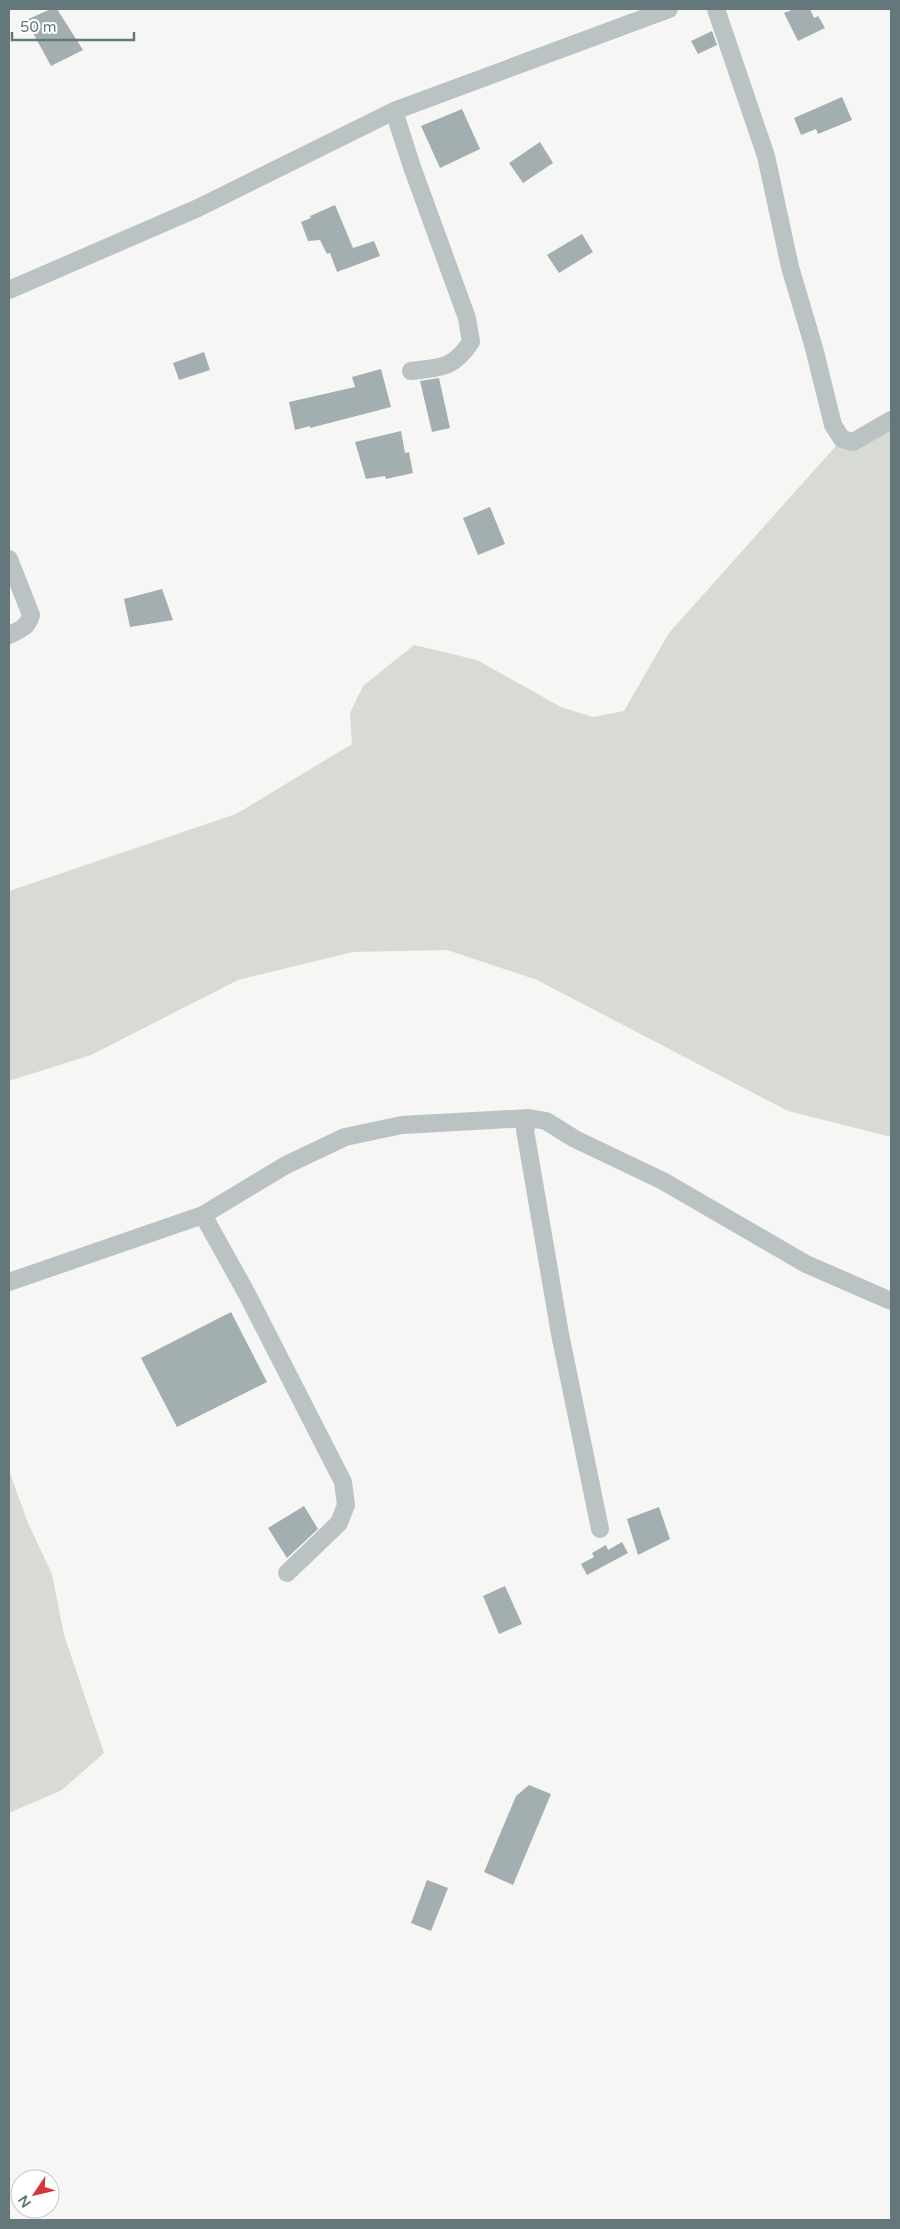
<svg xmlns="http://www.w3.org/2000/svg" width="900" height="2229" viewBox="0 0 900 2229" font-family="'Varela Round',sans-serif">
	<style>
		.green { fill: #d8dbd3 }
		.building { fill: #a3aeb0 }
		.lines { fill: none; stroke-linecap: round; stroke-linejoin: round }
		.minor { stroke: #bbc2c3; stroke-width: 18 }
	</style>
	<rect width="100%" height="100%" fill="#f6f6f4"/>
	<!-- green -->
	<path class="green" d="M 891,417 L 891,1137 L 788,1111 L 537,980 L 447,950 L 353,952 L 238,980 L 91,1055 L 9,1081 L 9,891 L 236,814 L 352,744 L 350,713 L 363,686 L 414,645 L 477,660 L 561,707 L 593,717 L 624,711 L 669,633 L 842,439 Z
		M 9,1471 L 28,1523 L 52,1574 L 64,1635 L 104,1753 L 62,1790 L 9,1813 Z"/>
	<!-- building -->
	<path class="building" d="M 51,9 L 57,9 L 83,50 L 51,66 L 26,20 Z
		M 794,9 L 810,9 L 814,18 L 818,16 L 825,28 L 798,41 L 784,13 Z
		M 712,31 L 717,45 L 698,54 L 691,41 Z
		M 842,97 L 852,120 L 818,134 L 816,129 L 801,135 L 794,118 Z
		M 462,109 L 480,149 L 440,168 L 421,126 Z
		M 540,142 L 553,163 L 523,183 L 509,163 Z
		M 335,205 L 353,248 L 374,241 L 380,256 L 337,272 L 330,253 L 327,254 L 320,240 L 308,241 L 301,222 L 311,218 L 310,216 Z
		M 582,234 L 593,252 L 559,273 L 547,255 Z
		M 204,352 L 210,370 L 179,380 L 173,363 Z
		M 381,369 L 391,407 L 310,428 L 310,426 L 295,430 L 289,402 L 355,387 L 352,377 Z
		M 439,378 L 450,428 L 432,432 L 420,381 Z
		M 401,431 L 405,453 L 409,452 L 413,473 L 386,479 L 385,476 L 366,479 L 355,442 Z
		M 490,507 L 505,544 L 478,555 L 463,518 Z
		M 162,589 L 173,620 L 130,627 L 124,599 Z
		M 231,1312 L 267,1382 L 177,1427 L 141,1358 Z
		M 304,1506 L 318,1529 L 287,1558 L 268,1528 Z
		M 659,1507 L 670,1539 L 638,1555 L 627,1519 Z
		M 622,1542 L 628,1553 L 587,1575 L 581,1564 L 594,1557 L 592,1553 L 606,1545 L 608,1550 Z
		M 505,1586 L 522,1624 L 499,1634 L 483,1596 Z
		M 529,1785 L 551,1794 L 513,1885 L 484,1872 L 516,1796 Z
		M 427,1880 L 448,1888 L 431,1931 L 411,1923 Z"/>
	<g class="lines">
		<!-- minor -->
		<path class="minor" d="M 716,9 L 766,156 L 790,267 L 814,348 L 833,425 L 842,439 L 853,442 L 891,420
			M 394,111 L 412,167 L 467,318 L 471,342 C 453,369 441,367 411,371
			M 9,290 L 198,208 L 394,111 L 669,9
			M 9,559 L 31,615 C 28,627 20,630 9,635
			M 529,1118 L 525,1130 L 560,1334 L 600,1529
			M 203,1215 L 247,1294 L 343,1482 L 346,1505 L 339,1523 L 287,1573
			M 9,1282 L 203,1215 L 286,1165 L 345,1137 L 402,1125 L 529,1118 L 546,1121 L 575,1139 L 663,1181 L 806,1264 L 891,1301"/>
	</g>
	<!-- border -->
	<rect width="900" height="2229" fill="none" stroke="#64787c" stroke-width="20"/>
	<!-- north arrow -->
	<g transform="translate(35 2194) rotate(235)"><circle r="24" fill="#ffffff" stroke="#c1c9cb"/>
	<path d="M0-4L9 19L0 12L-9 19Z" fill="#d4363c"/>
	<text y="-8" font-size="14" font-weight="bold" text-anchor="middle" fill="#64787c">N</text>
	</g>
	<!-- scale -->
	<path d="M12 32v8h122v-8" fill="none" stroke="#64787c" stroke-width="2.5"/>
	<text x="20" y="32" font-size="15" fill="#64787c" stroke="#ffffff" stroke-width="4" paint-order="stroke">50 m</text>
</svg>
